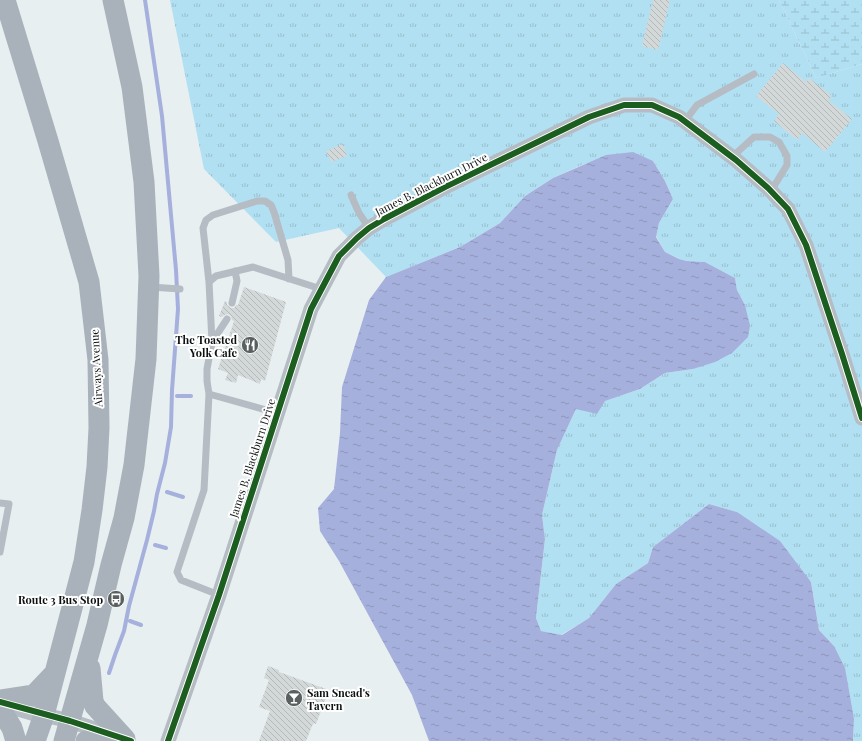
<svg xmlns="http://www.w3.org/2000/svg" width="862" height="741" viewBox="0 0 862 741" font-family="'Playfair Display',serif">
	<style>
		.grass { fill: url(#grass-tufts) }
		.wetland { fill: url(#wetland-marsh) }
		.water { fill: url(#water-ripples) }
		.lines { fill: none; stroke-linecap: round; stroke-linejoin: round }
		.stream { stroke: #a6b0dc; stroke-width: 4 }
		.building { fill: url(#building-back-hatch) }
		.service { stroke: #b5bcc3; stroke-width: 7 }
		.minor { stroke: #b5bcc3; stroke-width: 15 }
		.tertiary { stroke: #b5bcc3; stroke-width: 18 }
		.secondary { stroke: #a9b2bb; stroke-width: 21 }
		.cycleway-casing { stroke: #fff; stroke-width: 8 }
		.cycleway { stroke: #1b5e20; stroke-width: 6 }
		.labels { text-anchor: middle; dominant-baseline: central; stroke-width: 4; stroke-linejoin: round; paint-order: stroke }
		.street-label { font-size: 11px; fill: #0d1112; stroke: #fff }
		.poi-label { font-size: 11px; font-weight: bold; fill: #0d1112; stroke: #fff; text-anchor: end }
	</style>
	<defs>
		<pattern id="grass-tufts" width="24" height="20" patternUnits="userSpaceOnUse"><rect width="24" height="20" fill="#b2e0f3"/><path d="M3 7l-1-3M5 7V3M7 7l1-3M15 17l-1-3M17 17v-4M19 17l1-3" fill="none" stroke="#98bfcf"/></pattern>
		<pattern id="wetland-marsh" width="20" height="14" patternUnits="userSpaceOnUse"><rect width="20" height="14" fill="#b2e0f3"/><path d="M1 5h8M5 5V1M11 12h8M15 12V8" fill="none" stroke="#98bfcf"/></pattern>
		<pattern id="water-ripples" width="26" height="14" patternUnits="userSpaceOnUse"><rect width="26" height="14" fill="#a6b0dc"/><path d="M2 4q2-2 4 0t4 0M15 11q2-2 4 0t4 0" fill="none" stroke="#8e96bc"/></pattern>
		<pattern id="building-back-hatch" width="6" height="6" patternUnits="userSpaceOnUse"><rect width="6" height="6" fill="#d3d8d9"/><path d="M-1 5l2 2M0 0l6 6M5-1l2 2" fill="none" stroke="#b4b8b9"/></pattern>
	</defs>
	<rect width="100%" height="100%" fill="#e8eff1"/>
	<!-- grass -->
	<path class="grass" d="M 170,0 L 779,0 L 816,78 L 862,64 L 862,741 L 853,741 L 854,719 L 850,701 L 834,646 L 819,630 L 811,582 L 737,512 L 709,504 L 653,547 L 648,563 L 616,584 L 589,618 L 561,635 L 541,631 L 536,618 L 545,539 L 542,515 L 557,450 L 576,409 L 604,401 L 640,389 L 665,373 L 693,369 L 745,305 L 737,290 L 735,278 L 705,262 L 687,261 L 679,259 L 665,252 L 656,236 L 659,223 L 673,199 L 665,181 L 653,161 L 584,164 L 553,178 L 525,196 L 500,223 L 460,247 L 386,277 L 339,228 L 276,242 L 204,169 Z"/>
	<!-- wetland -->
	<path class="wetland" d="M 779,0 L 862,0 L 862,64 L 816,78 Z"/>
	<!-- water -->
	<path class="water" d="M 633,152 L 653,161 L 665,181 L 673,199 L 659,223 L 656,237 L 665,252 L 679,259 L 687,261 L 705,262 L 735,278 L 737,290 L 745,305 L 750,326 L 748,337 L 732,353 L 715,362 L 693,369 L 665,373 L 640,389 L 605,401 L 597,414 L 576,409 L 557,450 L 542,515 L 545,539 L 536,618 L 541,631 L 562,635 L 589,618 L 616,584 L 648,563 L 653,547 L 709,504 L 737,512 L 780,541 L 811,582 L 819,630 L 834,646 L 845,668 L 854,719 L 853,741 L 429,741 L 412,695 L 339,561 L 320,531 L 318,508 L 334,489 L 340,433 L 342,387 L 369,300 L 386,277 L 460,247 L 500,223 L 525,196 L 553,178 L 606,155 Z"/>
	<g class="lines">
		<!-- stream -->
		<path class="stream" d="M 177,396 L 191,396
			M 167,492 L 183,497
			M 155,545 L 166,548
			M 130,621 L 141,625
			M 109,673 L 115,655 L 124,631 L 129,606 L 147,540 L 154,511 L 157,494 L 165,463 L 171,427 L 172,390 L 178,309 L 176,270 L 162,116 L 145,0"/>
	</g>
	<!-- building -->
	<path class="building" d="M 653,0 L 670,0 L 658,50 L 642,46 Z
		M 783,63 L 806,82 L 809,78 L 832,96 L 828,100 L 852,119 L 825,152 L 802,133 L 797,140 L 774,121 L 779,114 L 756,96 Z
		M 343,144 L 347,156 L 331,162 L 326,151 Z
		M 244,287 L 286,302 L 265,381 L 261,379 L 260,384 L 238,375 L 236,383 L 225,380 L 228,373 L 218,369 L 234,321 L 232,320 L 231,316 L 228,314 L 224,315 L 222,317 L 219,316 L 225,301 L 227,302 L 227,305 L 231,308 L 234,308 L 236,305 L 238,305 Z
		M 268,666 L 279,670 L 279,672 L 329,690 L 316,724 L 314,723 L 312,726 L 306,741 L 259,741 L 270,711 L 259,707 L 269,680 L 264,678 Z"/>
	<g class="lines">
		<!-- service -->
		<path class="service" d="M 685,121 L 697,105 L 754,74
			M 732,157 L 754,137 L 770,137 L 779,142 L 787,156 L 787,165 L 771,191
			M 351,195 L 359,213 L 369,228
			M 209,282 L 203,228 L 206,220 L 213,215 L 257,201 L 265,201 L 271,205 L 274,212 L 288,260 L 289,279
			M 151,287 L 180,289
			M 232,303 L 237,281 L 235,271
			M 212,342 L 227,319
			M 209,394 L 277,413
			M 0,503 L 9,504 L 0,552
			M 219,595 L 181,580 L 177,572 L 204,490 L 209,394 L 207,381 L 207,369 L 212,342 L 209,282 L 216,276 L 253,267 L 321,289"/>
		<!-- minor -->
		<path class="minor" d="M 44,715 L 70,721 L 116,736
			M 168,741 L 219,595 L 311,309 L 339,256 L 357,238 L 369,228 L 384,219 L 445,187 L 589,117 L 624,105 L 652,105 L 679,117 L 736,160 L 768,188 L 788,209 L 806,245 L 842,354 L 862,418"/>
		<!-- tertiary -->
		<path class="tertiary" d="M 0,702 L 44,715"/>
		<!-- secondary -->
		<path class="secondary" d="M 5,0 L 48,141 L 89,282 L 98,360 L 99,428 L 97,467 L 92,510 L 84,562 L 44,715 L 35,741
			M 90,668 L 93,701 L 95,706 L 125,739
			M 0,700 L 34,695 L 53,675
			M 0,708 L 12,728 L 16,741
			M 64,741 L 97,625 L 111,565 L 124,518 L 134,465 L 146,359 L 149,276 L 144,182 L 132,87 L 113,0
			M 86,741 L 125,739"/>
		<defs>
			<path id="cycleway" d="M 0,702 L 70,721 L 131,741
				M 168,741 L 219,595 L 311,309 L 339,256 L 357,238 L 369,228 L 384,219 L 445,187 L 589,117 L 624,105 L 652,105 L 679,117 L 736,160 L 768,188 L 788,209 L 806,245 L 842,354 L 862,418"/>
		</defs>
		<!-- cycleway casing -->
		<use href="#cycleway" class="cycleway-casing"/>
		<!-- cycleway -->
		<use href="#cycleway" class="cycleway"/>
	</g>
	<!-- icons -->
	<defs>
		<symbol id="restaurant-disc" viewBox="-11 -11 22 22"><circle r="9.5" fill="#5a5f60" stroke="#fff"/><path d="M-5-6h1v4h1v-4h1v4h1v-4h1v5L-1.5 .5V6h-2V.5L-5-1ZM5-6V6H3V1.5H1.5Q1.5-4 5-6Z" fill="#fff"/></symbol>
		<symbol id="bus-disc" viewBox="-11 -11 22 22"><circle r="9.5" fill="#5a5f60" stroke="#fff"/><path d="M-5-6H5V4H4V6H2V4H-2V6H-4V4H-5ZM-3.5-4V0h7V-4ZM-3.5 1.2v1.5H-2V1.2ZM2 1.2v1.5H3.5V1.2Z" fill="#fff"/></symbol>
		<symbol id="bar-disc" viewBox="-11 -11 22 22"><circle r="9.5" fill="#5a5f60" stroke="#fff"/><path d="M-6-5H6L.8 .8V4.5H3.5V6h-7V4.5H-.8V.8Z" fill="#fff"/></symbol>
	</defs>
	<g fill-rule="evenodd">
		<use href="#restaurant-disc" x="240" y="335" width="20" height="20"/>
		<use href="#bus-disc" x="106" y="589" width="20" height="20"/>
		<use href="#bar-disc" x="284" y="688" width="20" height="20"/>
	</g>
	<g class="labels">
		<!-- street labels -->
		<g class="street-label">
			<text transform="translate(431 184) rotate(-27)">James B. Blackburn Drive</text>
			<text transform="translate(96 368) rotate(-93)">Airways Avenue</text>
			<text transform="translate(252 458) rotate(-72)">James B. Blackburn Drive</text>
		</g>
		<!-- poi labels -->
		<g class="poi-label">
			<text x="237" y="339">The Toasted<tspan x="237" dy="13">Yolk Cafe</tspan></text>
			<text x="103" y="599">Route 3 Bus Stop</text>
			<text x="307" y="692" text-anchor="start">Sam Snead's<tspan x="307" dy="13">Tavern</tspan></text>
		</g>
	</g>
</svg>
